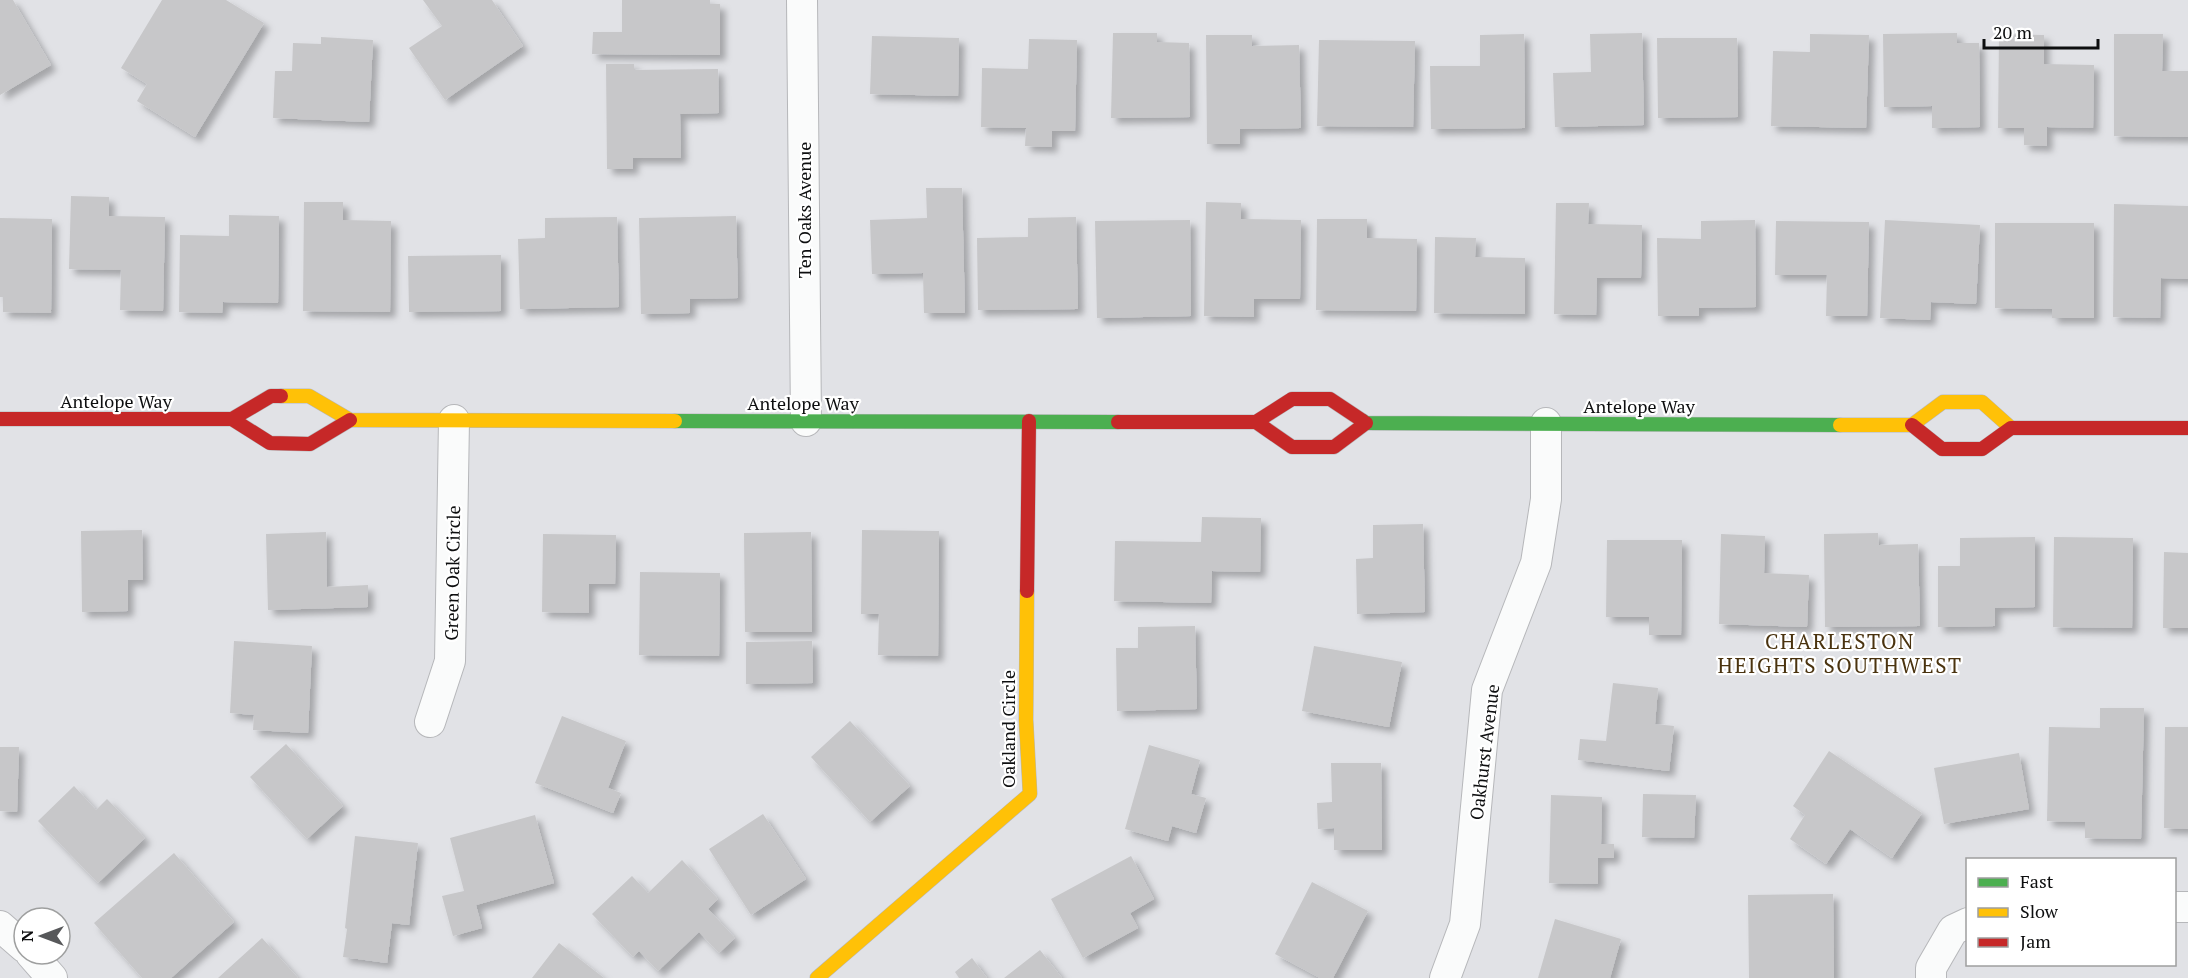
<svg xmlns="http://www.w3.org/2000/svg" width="2188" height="978" viewBox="0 0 2188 978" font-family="'PT Serif',serif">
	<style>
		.building { fill: #c7c7c9; filter: url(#shadow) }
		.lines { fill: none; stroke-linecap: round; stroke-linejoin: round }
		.street-casing { stroke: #b6b7ba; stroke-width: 32 }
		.fast-casing { stroke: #b6b7ba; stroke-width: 15 }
		.slow-casing { stroke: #b6b7ba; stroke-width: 15 }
		.jam-casing { stroke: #b6b7ba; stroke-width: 15 }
		.street { stroke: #fafbfb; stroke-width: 30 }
		.fast { stroke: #4caf50; stroke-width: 14 }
		.slow { stroke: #ffc107; stroke-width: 14 }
		.jam { stroke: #c62828; stroke-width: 14 }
		.labels { text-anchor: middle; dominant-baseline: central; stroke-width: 4.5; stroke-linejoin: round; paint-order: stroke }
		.street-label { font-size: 18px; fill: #0d0e0f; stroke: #fff }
		.quarter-label { font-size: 21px; letter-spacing: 1.5px; fill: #4a330f; stroke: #fff }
	</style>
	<defs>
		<filter id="shadow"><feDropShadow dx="5.5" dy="5.5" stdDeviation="3" flood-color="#0004"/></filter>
	</defs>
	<rect width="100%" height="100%" fill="#e1e2e6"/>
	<!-- building -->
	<path class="building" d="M 0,0 L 13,0 L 51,65 L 0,95 Z
		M 162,0 L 226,0 L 264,23 L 195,137 L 137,101 L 147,84 L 121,68 Z
		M 423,0 L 492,0 L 523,46 L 445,100 L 409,48 L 442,26 Z
		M 622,0 L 710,0 L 710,4 L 720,4 L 720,55 L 592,54 L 593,32 L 622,32 Z
		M 1113,33 L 1157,33 L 1157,42 L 1189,43 L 1190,117 L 1111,118 Z
		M 1642,33 L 1644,125 L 1555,127 L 1553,73 L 1591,72 L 1590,34 Z
		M 1957,33 L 1957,43 L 1979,43 L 1980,127 L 1932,128 L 1932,106 L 1884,107 L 1883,34 Z
		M 1524,34 L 1525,128 L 1431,129 L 1430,66 L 1480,66 L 1480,35 Z
		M 1810,34 L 1869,35 L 1866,128 L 1771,126 L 1773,51 L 1810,52 Z
		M 1999,34 L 2044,35 L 2044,64 L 2094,65 L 2093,128 L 2047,127 L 2047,146 L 2024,145 L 2024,128 L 1998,128 Z
		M 2114,34 L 2163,34 L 2162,71 L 2188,71 L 2188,137 L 2114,136 Z
		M 1206,35 L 1252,35 L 1252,46 L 1299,45 L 1301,128 L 1240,129 L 1240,144 L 1207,144 Z
		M 872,36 L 959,38 L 958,96 L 870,94 Z
		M 321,37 L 373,40 L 369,122 L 273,118 L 275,71 L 292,71 L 293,43 L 321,44 Z
		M 1657,38 L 1737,38 L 1738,117 L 1658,118 Z
		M 1029,39 L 1077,40 L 1075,131 L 1052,131 L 1052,147 L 1025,146 L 1026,128 L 981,127 L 982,68 L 1028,69 Z
		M 1319,40 L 1415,41 L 1413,127 L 1317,126 Z
		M 606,64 L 634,64 L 634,70 L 718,69 L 719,113 L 680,114 L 681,158 L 633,158 L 633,169 L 607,169 Z
		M 926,188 L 962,188 L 965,313 L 924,313 L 923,273 L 872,274 L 870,220 L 927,218 Z
		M 71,196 L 109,197 L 109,216 L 165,217 L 163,311 L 120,310 L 121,270 L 69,269 Z
		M 304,202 L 343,202 L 343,220 L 391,221 L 390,312 L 303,311 Z
		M 1206,202 L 1241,203 L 1241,219 L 1301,220 L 1300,299 L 1254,299 L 1254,317 L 1204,316 Z
		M 1556,203 L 1589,203 L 1588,224 L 1642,225 L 1641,278 L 1597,278 L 1596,315 L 1554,314 Z
		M 2114,204 L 2188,206 L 2188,279 L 2161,278 L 2160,318 L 2113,317 Z
		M 229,215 L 279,216 L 278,303 L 223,302 L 222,313 L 179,312 L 180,235 L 229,236 Z
		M 736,216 L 738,298 L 690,299 L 690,313 L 641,314 L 639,218 Z
		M 617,217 L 619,307 L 520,309 L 518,239 L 545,238 L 545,218 Z
		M 1076,217 L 1078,309 L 978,310 L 977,238 L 1028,237 L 1028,218 Z
		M 0,218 L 52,219 L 51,313 L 3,312 L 3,297 L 0,297 Z
		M 1317,219 L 1367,219 L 1367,238 L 1417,239 L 1416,311 L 1316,310 Z
		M 1190,220 L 1191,316 L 1097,318 L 1095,221 Z
		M 1755,220 L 1756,307 L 1699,308 L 1699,316 L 1658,316 L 1657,238 L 1701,239 L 1701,221 Z
		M 1885,220 L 1980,225 L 1976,304 L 1931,302 L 1930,320 L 1880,318 Z
		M 1776,221 L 1869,222 L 1867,316 L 1826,316 L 1827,275 L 1775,275 Z
		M 1995,223 L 2094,223 L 2094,318 L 2052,318 L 2052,309 L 1995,308 Z
		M 1435,237 L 1476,238 L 1475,257 L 1525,258 L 1525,314 L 1434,313 Z
		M 501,255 L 501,311 L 409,312 L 408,256 Z
		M 1202,517 L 1261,518 L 1260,572 L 1212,571 L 1211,603 L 1114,601 L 1115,541 L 1201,542 Z
		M 1423,524 L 1425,612 L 1357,614 L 1356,559 L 1373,558 L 1373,525 Z
		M 142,530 L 143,580 L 128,580 L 128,611 L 82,612 L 81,531 Z
		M 862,530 L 939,531 L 938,656 L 878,655 L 879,614 L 861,614 Z
		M 326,532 L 327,587 L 368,585 L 368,607 L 268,610 L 266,534 Z
		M 811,532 L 812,632 L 745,632 L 744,533 Z
		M 1878,533 L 1879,545 L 1918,544 L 1920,626 L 1825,627 L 1824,534 Z
		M 543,534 L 616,535 L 615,584 L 589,584 L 589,613 L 542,612 Z
		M 1721,534 L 1765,536 L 1764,573 L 1809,575 L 1807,627 L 1719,624 Z
		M 2035,537 L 2035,607 L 1995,608 L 1995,626 L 1938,627 L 1938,566 L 1960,566 L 1960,538 Z
		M 2054,537 L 2133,538 L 2132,628 L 2053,627 Z
		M 1607,540 L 1682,540 L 1681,635 L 1649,635 L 1649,617 L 1606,617 Z
		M 2164,552 L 2188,553 L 2188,628 L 2163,628 Z
		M 640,572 L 720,573 L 719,656 L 639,655 Z
		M 1195,626 L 1197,709 L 1117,711 L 1116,648 L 1138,648 L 1138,627 Z
		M 234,641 L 312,646 L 308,733 L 253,730 L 254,715 L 230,713 Z
		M 812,641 L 813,683 L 746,684 L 746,642 Z
		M 1314,646 L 1402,662 L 1389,727 L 1302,711 Z
		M 1613,683 L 1658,688 L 1655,724 L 1674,726 L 1669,771 L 1578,760 L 1580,739 L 1606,741 Z
		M 2100,708 L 2144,708 L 2141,839 L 2085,838 L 2085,822 L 2047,821 L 2049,727 L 2100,728 Z
		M 562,716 L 626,741 L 608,788 L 621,793 L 613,813 L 535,783 Z
		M 850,721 L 910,786 L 870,822 L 811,757 Z
		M 2165,727 L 2188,727 L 2188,829 L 2164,828 Z
		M 286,744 L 343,806 L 307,839 L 250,777 Z
		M 1149,745 L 1200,760 L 1191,794 L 1206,798 L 1196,833 L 1172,826 L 1168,841 L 1125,829 Z
		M 0,747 L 19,747 L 17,812 L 0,811 Z
		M 1829,751 L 1922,813 L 1892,858 L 1850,829 L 1826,864 L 1790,839 L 1805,815 L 1793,806 Z
		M 2019,753 L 2029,809 L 1944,824 L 1934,768 Z
		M 1331,763 L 1381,763 L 1382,850 L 1334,850 L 1334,828 L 1318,829 L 1317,803 L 1332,802 Z
		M 74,786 L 96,810 L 107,799 L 145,838 L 98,883 L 38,821 Z
		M 1643,794 L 1696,795 L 1694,838 L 1642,837 Z
		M 1551,795 L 1602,797 L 1601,844 L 1614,844 L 1614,858 L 1598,858 L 1598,884 L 1549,883 Z
		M 763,814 L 806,879 L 751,915 L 709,849 Z
		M 535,815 L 554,883 L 476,905 L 482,928 L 453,936 L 442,896 L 464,891 L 450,838 Z
		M 355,836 L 418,843 L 409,925 L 392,923 L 387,963 L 343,957 L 347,929 L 345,928 Z
		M 174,853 L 234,922 L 171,978 L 142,978 L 94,923 Z
		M 1131,856 L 1154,899 L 1130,913 L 1138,928 L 1083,958 L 1051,899 Z
		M 682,860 L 718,899 L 708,909 L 735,938 L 719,953 L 699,932 L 658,971 L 639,951 L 633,957 L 592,914 L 632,876 L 648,893 Z
		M 1312,882 L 1368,911 L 1333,978 L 1320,978 L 1275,954 Z
		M 1833,894 L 1834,978 L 1749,978 L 1748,895 Z
		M 1555,919 L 1621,939 L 1610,978 L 1538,978 Z
		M 262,938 L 298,978 L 218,978 Z
		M 559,943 L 604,978 L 532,978 Z
		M 1040,950 L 1062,978 L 1004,978 Z
		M 972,958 L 987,978 L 959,978 L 955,972 Z"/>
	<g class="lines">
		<defs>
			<path id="street" d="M 802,0 L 806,421
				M 430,722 L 450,661 L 454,420
				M 2174,907 L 2188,907
				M 0,926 L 24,947
				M 31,954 L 52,978
				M 1445,978 L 1465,924 L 1487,690 L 1536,563 L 1546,499 L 1546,423
				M 1931,978 L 1931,968 L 1953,930 L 1968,923"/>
			<path id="fast" d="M 675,421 L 1118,422
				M 1363,421 L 1366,423 L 1840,425"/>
			<path id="slow" d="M 281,396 L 309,396 L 350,420 L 675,421
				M 1840,425 L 1912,425 L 1943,402 L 1982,402 L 2011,428
				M 817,978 L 1030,794 L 1026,720 L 1027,591"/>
			<path id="jam" d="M 0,419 L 232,419 L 271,396 L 281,396
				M 232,419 L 270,443 L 310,444 L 350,420
				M 1118,422 L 1256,422 L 1292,399 L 1330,399 L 1363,421
				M 1256,422 L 1292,447 L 1334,447 L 1366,423
				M 1912,425 L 1942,449 L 1982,449 L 2011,428 L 2188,428
				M 1027,591 L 1029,421"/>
		</defs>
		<!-- street casing -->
		<use href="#street" class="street-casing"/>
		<!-- fast casing -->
		<use href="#fast" class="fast-casing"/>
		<!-- slow casing -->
		<use href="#slow" class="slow-casing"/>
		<!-- jam casing -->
		<use href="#jam" class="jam-casing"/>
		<!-- street -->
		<use href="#street" class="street"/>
		<!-- fast -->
		<use href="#fast" class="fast"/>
		<!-- slow -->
		<use href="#slow" class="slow"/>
		<!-- jam -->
		<use href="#jam" class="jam"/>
	</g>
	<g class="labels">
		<!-- street labels -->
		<g class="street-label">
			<text transform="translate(804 210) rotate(-90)">Ten Oaks Avenue</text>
			<text x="116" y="401">Antelope Way</text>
			<text x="803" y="403">Antelope Way</text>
			<text x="1639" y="406">Antelope Way</text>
			<text transform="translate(452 573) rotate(-89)">Green Oak Circle</text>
			<text transform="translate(1008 729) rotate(-90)">Oakland Circle</text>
			<text transform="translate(1484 752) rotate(-83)">Oakhurst Avenue</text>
		</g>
		<!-- quarter labels -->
		<g class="quarter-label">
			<text x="1840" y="641">CHARLESTON<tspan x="1840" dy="24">HEIGHTS SOUTHWEST</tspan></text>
		</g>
	</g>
	<!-- legend -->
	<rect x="1966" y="858" width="210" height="108" fill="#ffffff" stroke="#9e9f9f" stroke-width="1.5"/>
	<rect x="1978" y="878" width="30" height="9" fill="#4caf50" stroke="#9e9f9f" stroke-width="1.5"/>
	<text x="2020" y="888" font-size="18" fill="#0d0e0f">Fast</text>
	<rect x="1978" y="908" width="30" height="9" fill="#ffc107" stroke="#9e9f9f" stroke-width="1.5"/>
	<text x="2020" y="918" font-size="18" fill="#0d0e0f">Slow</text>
	<rect x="1978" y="938" width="30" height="9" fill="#c62828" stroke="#9e9f9f" stroke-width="1.5"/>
	<text x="2020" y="948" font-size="18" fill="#0d0e0f">Jam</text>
	<!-- north arrow -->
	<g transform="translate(42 936) rotate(270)"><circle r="28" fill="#ffffff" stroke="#9e9f9f" stroke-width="1.5"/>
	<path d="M0-4.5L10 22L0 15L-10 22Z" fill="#57585a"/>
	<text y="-9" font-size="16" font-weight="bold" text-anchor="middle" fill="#0d0e0f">N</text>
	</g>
	<!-- scale -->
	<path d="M1984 39v9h114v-9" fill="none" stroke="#0d0e0f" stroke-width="3"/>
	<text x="1993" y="39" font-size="18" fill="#0d0e0f" stroke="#ffffff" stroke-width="4.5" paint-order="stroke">20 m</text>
</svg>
